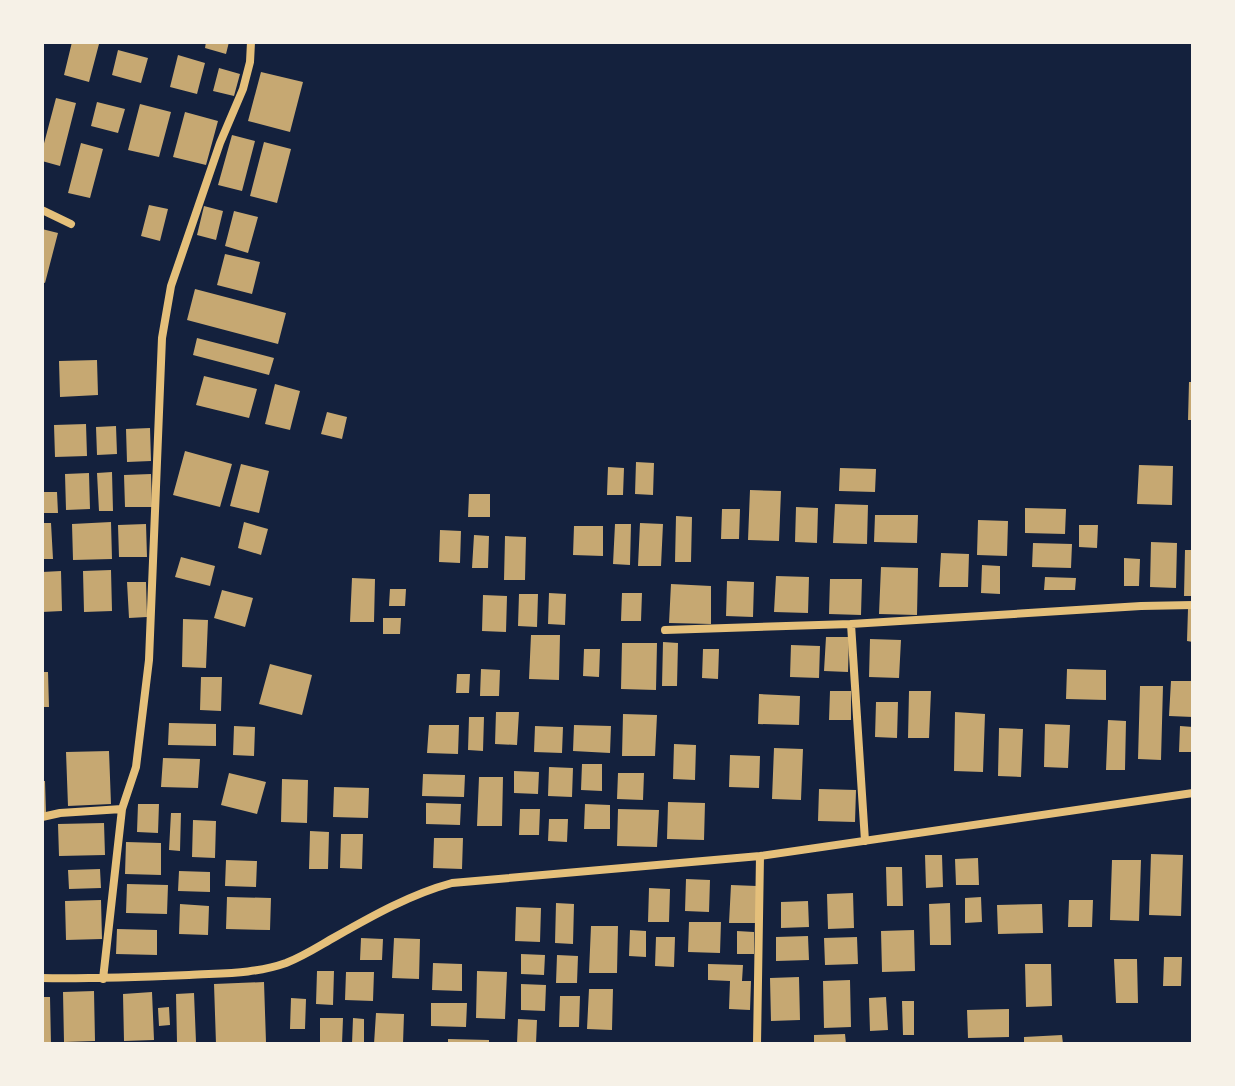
<svg xmlns="http://www.w3.org/2000/svg" width="1235" height="1086" viewBox="0 0 1235 1086" font-family="'Open Sans',sans-serif">
	<style>
		.building { fill: #c6a872 }
		.lines { fill: none; stroke-linecap: round; stroke-linejoin: round }
		.minor { stroke: #e5c07b; stroke-width: 8 }
	</style>
	<rect width="100%" height="100%" fill="#14213d"/>
	<!-- building -->
	<path class="building" d="M 72,42 L 99,44 L 89,82 L 64,75 Z
		M 206,42 L 229,42 L 226,54 L 205,48 Z
		M 118,50 L 148,58 L 141,83 L 112,75 Z
		M 178,55 L 205,63 L 197,94 L 170,87 Z
		M 219,68 L 240,74 L 234,96 L 213,91 Z
		M 261,72 L 303,82 L 290,132 L 248,121 Z
		M 56,98 L 76,103 L 60,166 L 42,161 L 42,151 Z
		M 97,102 L 125,109 L 118,133 L 91,126 Z
		M 140,104 L 171,112 L 159,157 L 128,150 Z
		M 185,112 L 218,121 L 206,165 L 173,157 Z
		M 232,135 L 255,141 L 242,191 L 218,185 Z
		M 264,142 L 291,149 L 277,203 L 250,196 Z
		M 81,143 L 103,149 L 90,198 L 68,193 Z
		M 149,205 L 168,209 L 160,241 L 141,236 Z
		M 204,206 L 223,211 L 216,240 L 197,235 Z
		M 234,211 L 258,217 L 248,253 L 225,246 Z
		M 42,229 L 58,233 L 45,283 L 42,282 Z
		M 225,254 L 260,262 L 252,294 L 217,285 Z
		M 195,289 L 286,313 L 278,344 L 187,320 Z
		M 197,338 L 274,358 L 269,375 L 193,355 Z
		M 97,360 L 98,395 L 60,397 L 59,361 Z
		M 204,376 L 257,389 L 249,418 L 196,405 Z
		M 1189,382 L 1193,382 L 1193,420 L 1188,420 Z
		M 275,384 L 300,391 L 290,430 L 265,424 Z
		M 327,412 L 347,417 L 342,439 L 321,434 Z
		M 86,424 L 87,456 L 55,457 L 54,425 Z
		M 116,426 L 117,454 L 97,455 L 96,427 Z
		M 150,428 L 151,461 L 127,462 L 126,429 Z
		M 185,451 L 232,464 L 220,507 L 173,495 Z
		M 636,462 L 654,463 L 653,495 L 635,494 Z
		M 241,464 L 269,471 L 259,513 L 230,506 Z
		M 1139,465 L 1173,466 L 1172,505 L 1137,504 Z
		M 608,467 L 624,468 L 623,495 L 607,495 Z
		M 840,468 L 876,469 L 875,492 L 839,491 Z
		M 112,472 L 113,511 L 99,511 L 97,473 Z
		M 89,473 L 90,509 L 66,510 L 65,474 Z
		M 151,474 L 152,507 L 125,507 L 124,475 Z
		M 750,490 L 781,491 L 779,541 L 748,540 Z
		M 42,492 L 57,492 L 58,513 L 42,513 Z
		M 469,494 L 490,494 L 490,517 L 468,517 Z
		M 835,504 L 868,505 L 867,544 L 833,543 Z
		M 796,507 L 818,508 L 817,543 L 795,542 Z
		M 1025,508 L 1066,509 L 1065,534 L 1025,533 Z
		M 722,509 L 740,509 L 739,539 L 721,539 Z
		M 875,515 L 918,515 L 917,543 L 874,542 Z
		M 676,516 L 692,517 L 691,562 L 675,562 Z
		M 978,520 L 1008,521 L 1007,556 L 977,555 Z
		M 111,522 L 112,559 L 73,560 L 72,524 Z
		M 244,522 L 268,529 L 261,555 L 238,548 Z
		M 42,523 L 51,523 L 53,559 L 42,559 Z
		M 640,523 L 663,524 L 661,566 L 638,566 Z
		M 146,524 L 147,557 L 119,557 L 118,525 Z
		M 615,524 L 631,524 L 630,565 L 613,564 Z
		M 1079,525 L 1098,525 L 1097,548 L 1079,547 Z
		M 574,526 L 603,526 L 603,556 L 573,555 Z
		M 440,530 L 461,531 L 460,563 L 439,562 Z
		M 474,535 L 489,536 L 488,568 L 472,568 Z
		M 505,536 L 526,537 L 525,580 L 504,580 Z
		M 1151,542 L 1177,543 L 1176,588 L 1150,587 Z
		M 1033,543 L 1072,544 L 1071,568 L 1032,567 Z
		M 1185,550 L 1193,550 L 1193,596 L 1184,596 Z
		M 941,553 L 969,554 L 968,587 L 939,587 Z
		M 181,557 L 215,566 L 210,586 L 175,577 Z
		M 1124,558 L 1140,559 L 1139,586 L 1124,586 Z
		M 982,565 L 1000,566 L 1000,594 L 981,593 Z
		M 881,567 L 918,568 L 917,615 L 879,614 Z
		M 111,570 L 112,611 L 84,612 L 83,571 Z
		M 61,571 L 62,611 L 42,612 L 42,572 Z
		M 776,576 L 809,577 L 808,613 L 774,612 Z
		M 1045,577 L 1076,578 L 1075,590 L 1044,590 Z
		M 352,578 L 375,579 L 374,622 L 350,622 Z
		M 830,579 L 862,579 L 861,615 L 829,614 Z
		M 727,581 L 754,582 L 753,617 L 726,616 Z
		M 127,582 L 146,582 L 147,617 L 129,618 Z
		M 671,584 L 711,586 L 711,624 L 669,623 Z
		M 390,589 L 406,589 L 405,606 L 389,606 Z
		M 222,590 L 253,598 L 245,627 L 214,618 Z
		M 549,593 L 566,594 L 565,625 L 548,624 Z
		M 622,593 L 642,593 L 641,621 L 621,621 Z
		M 519,594 L 538,594 L 537,627 L 518,626 Z
		M 483,595 L 507,596 L 506,632 L 482,631 Z
		M 1188,609 L 1193,609 L 1193,642 L 1187,641 Z
		M 383,618 L 401,618 L 400,634 L 383,634 Z
		M 183,619 L 208,620 L 206,668 L 182,667 Z
		M 531,635 L 560,635 L 559,680 L 529,679 Z
		M 826,637 L 849,637 L 848,672 L 824,671 Z
		M 870,639 L 901,640 L 899,678 L 869,677 Z
		M 663,642 L 678,643 L 677,686 L 662,686 Z
		M 622,643 L 657,643 L 656,690 L 621,689 Z
		M 791,645 L 820,646 L 819,678 L 790,677 Z
		M 584,649 L 600,649 L 599,677 L 583,676 Z
		M 703,649 L 719,649 L 718,679 L 702,678 Z
		M 270,664 L 312,675 L 302,715 L 259,704 Z
		M 481,669 L 500,670 L 499,696 L 480,696 Z
		M 1067,669 L 1106,670 L 1106,700 L 1066,699 Z
		M 42,672 L 48,672 L 49,707 L 42,707 Z
		M 457,674 L 470,674 L 469,693 L 456,693 Z
		M 201,677 L 222,677 L 221,711 L 200,710 Z
		M 1171,681 L 1193,681 L 1193,717 L 1169,716 Z
		M 1140,686 L 1163,686 L 1161,760 L 1138,759 Z
		M 830,691 L 851,691 L 851,720 L 829,720 Z
		M 909,691 L 931,691 L 929,738 L 908,738 Z
		M 759,694 L 800,696 L 799,725 L 758,724 Z
		M 876,702 L 898,702 L 897,738 L 875,737 Z
		M 496,712 L 519,712 L 517,745 L 495,744 Z
		M 955,712 L 985,714 L 983,772 L 954,771 Z
		M 623,714 L 657,715 L 655,756 L 622,756 Z
		M 469,717 L 484,717 L 483,751 L 468,750 Z
		M 1108,720 L 1126,721 L 1125,770 L 1106,770 Z
		M 169,723 L 216,724 L 216,746 L 168,745 Z
		M 1045,724 L 1070,725 L 1068,768 L 1044,767 Z
		M 429,725 L 459,725 L 458,754 L 427,753 Z
		M 574,725 L 611,726 L 610,753 L 573,751 Z
		M 234,726 L 255,727 L 254,756 L 233,755 Z
		M 535,726 L 563,727 L 562,753 L 534,752 Z
		M 1180,726 L 1193,727 L 1193,752 L 1179,752 Z
		M 999,728 L 1023,729 L 1021,777 L 998,776 Z
		M 674,744 L 696,745 L 695,780 L 673,779 Z
		M 774,748 L 803,749 L 801,800 L 772,799 Z
		M 109,751 L 111,804 L 68,806 L 66,752 Z
		M 730,755 L 760,756 L 759,788 L 729,787 Z
		M 163,758 L 200,759 L 198,788 L 161,787 Z
		M 582,764 L 602,764 L 602,791 L 581,790 Z
		M 549,767 L 573,768 L 572,797 L 548,796 Z
		M 514,771 L 539,772 L 538,794 L 514,793 Z
		M 229,773 L 266,782 L 257,814 L 221,805 Z
		M 618,773 L 644,773 L 643,800 L 617,799 Z
		M 423,774 L 465,775 L 464,797 L 422,796 Z
		M 479,777 L 503,777 L 502,826 L 477,826 Z
		M 282,779 L 308,780 L 307,823 L 281,822 Z
		M 42,781 L 45,781 L 46,813 L 42,813 Z
		M 334,787 L 369,788 L 368,818 L 333,817 Z
		M 819,789 L 856,790 L 855,822 L 818,821 Z
		M 668,802 L 705,803 L 704,840 L 667,839 Z
		M 426,803 L 461,804 L 460,825 L 426,824 Z
		M 138,804 L 159,804 L 158,833 L 137,832 Z
		M 585,804 L 610,805 L 610,829 L 584,829 Z
		M 520,809 L 540,809 L 539,835 L 519,835 Z
		M 618,809 L 659,810 L 657,847 L 617,846 Z
		M 171,813 L 181,813 L 180,851 L 169,850 Z
		M 549,819 L 568,819 L 567,842 L 548,841 Z
		M 193,820 L 216,821 L 215,858 L 192,857 Z
		M 104,823 L 105,855 L 59,856 L 58,824 Z
		M 310,831 L 329,832 L 328,869 L 309,869 Z
		M 341,834 L 363,834 L 362,869 L 340,868 Z
		M 434,838 L 463,838 L 462,869 L 433,868 Z
		M 126,842 L 161,843 L 161,875 L 125,874 Z
		M 1151,854 L 1183,855 L 1181,916 L 1149,915 Z
		M 925,855 L 942,855 L 943,887 L 926,888 Z
		M 978,858 L 979,885 L 956,885 L 955,859 Z
		M 226,860 L 257,861 L 256,887 L 225,886 Z
		M 1112,860 L 1141,860 L 1139,921 L 1110,920 Z
		M 886,867 L 902,867 L 903,906 L 887,906 Z
		M 100,869 L 101,888 L 69,889 L 68,870 Z
		M 179,871 L 210,872 L 210,892 L 178,891 Z
		M 686,879 L 710,880 L 709,912 L 685,911 Z
		M 127,884 L 168,885 L 167,914 L 126,913 Z
		M 731,885 L 757,886 L 756,923 L 729,923 Z
		M 649,888 L 670,889 L 669,922 L 648,922 Z
		M 853,893 L 854,928 L 828,929 L 827,894 Z
		M 227,897 L 271,898 L 270,930 L 226,929 Z
		M 981,897 L 982,922 L 965,923 L 965,898 Z
		M 101,900 L 102,939 L 66,940 L 65,901 Z
		M 1069,900 L 1093,900 L 1092,927 L 1068,927 Z
		M 808,901 L 809,927 L 781,928 L 781,902 Z
		M 556,903 L 574,904 L 573,944 L 555,943 Z
		M 950,903 L 951,945 L 930,945 L 929,904 Z
		M 180,904 L 209,906 L 208,935 L 179,934 Z
		M 1042,904 L 1043,933 L 998,934 L 997,905 Z
		M 516,907 L 541,908 L 540,942 L 515,941 Z
		M 689,922 L 721,922 L 720,953 L 688,952 Z
		M 591,926 L 618,926 L 617,973 L 589,973 Z
		M 117,929 L 157,930 L 157,955 L 116,954 Z
		M 630,930 L 646,931 L 646,957 L 629,956 Z
		M 914,930 L 915,971 L 882,972 L 881,931 Z
		M 737,931 L 754,932 L 754,954 L 737,954 Z
		M 808,936 L 809,960 L 776,961 L 776,937 Z
		M 656,937 L 675,937 L 674,967 L 655,966 Z
		M 857,937 L 858,964 L 825,965 L 824,938 Z
		M 361,938 L 383,939 L 382,960 L 360,960 Z
		M 394,938 L 420,939 L 419,979 L 392,978 Z
		M 521,954 L 545,955 L 544,975 L 521,974 Z
		M 557,955 L 578,956 L 577,983 L 556,983 Z
		M 1164,957 L 1182,957 L 1181,986 L 1163,986 Z
		M 1114,959 L 1137,959 L 1138,1003 L 1116,1003 Z
		M 433,963 L 462,964 L 462,991 L 432,990 Z
		M 708,964 L 743,965 L 742,981 L 751,981 L 750,1010 L 729,1009 L 730,981 L 708,980 Z
		M 1025,964 L 1051,964 L 1052,1006 L 1026,1007 Z
		M 317,971 L 334,971 L 333,1005 L 316,1004 Z
		M 477,971 L 507,972 L 505,1019 L 476,1018 Z
		M 346,972 L 374,972 L 373,1001 L 345,1000 Z
		M 799,977 L 800,1020 L 771,1021 L 770,978 Z
		M 850,980 L 851,1027 L 824,1028 L 823,981 Z
		M 264,982 L 266,1042 L 216,1044 L 214,984 Z
		M 521,984 L 546,985 L 545,1011 L 521,1010 Z
		M 589,989 L 613,989 L 612,1030 L 587,1029 Z
		M 94,991 L 95,1041 L 64,1042 L 63,992 Z
		M 152,992 L 154,1040 L 124,1041 L 123,994 Z
		M 194,993 L 196,1042 L 177,1042 L 176,994 Z
		M 560,996 L 580,996 L 579,1027 L 559,1027 Z
		M 42,997 L 50,997 L 51,1044 L 42,1044 Z
		M 886,997 L 888,1030 L 870,1031 L 869,998 Z
		M 291,998 L 306,999 L 305,1029 L 290,1029 Z
		M 902,1001 L 914,1001 L 914,1035 L 903,1035 Z
		M 431,1003 L 467,1003 L 466,1027 L 431,1026 Z
		M 169,1007 L 170,1025 L 159,1026 L 158,1008 Z
		M 1009,1009 L 1009,1037 L 968,1038 L 967,1010 Z
		M 376,1013 L 404,1014 L 403,1044 L 374,1044 Z
		M 320,1018 L 343,1018 L 342,1044 L 320,1044 Z
		M 353,1018 L 364,1019 L 364,1044 L 352,1044 Z
		M 518,1019 L 537,1020 L 536,1044 L 517,1044 Z
		M 845,1034 L 846,1044 L 814,1044 L 814,1035 Z
		M 1062,1035 L 1063,1044 L 1024,1044 L 1024,1037 Z
		M 448,1039 L 489,1040 L 489,1044 L 448,1044 Z"/>
	<g class="lines">
		<!-- minor -->
		<path class="minor" d="M 42,210 L 71,224
			M 851,624 L 1141,606 L 1193,605
			M 665,630 L 851,624 L 865,841
			M 42,817 L 60,813 L 122,809
			M 42,978 C 91,979 140,977 189,975 C 222,973 255,974 286,963 C 304,956 319,946 335,937 C 372,916 411,894 452,883 L 760,856 L 1193,793
			M 103,979 L 122,809 L 136,767 L 149,660 L 162,338 L 171,286 L 220,143 L 243,89 L 250,62 L 251,42
			M 757,1044 L 760,856"/>
	</g>
	<!-- border -->
	<rect width="1235" height="1086" fill="none" stroke="#f6f1e7" stroke-width="88"/>
</svg>
